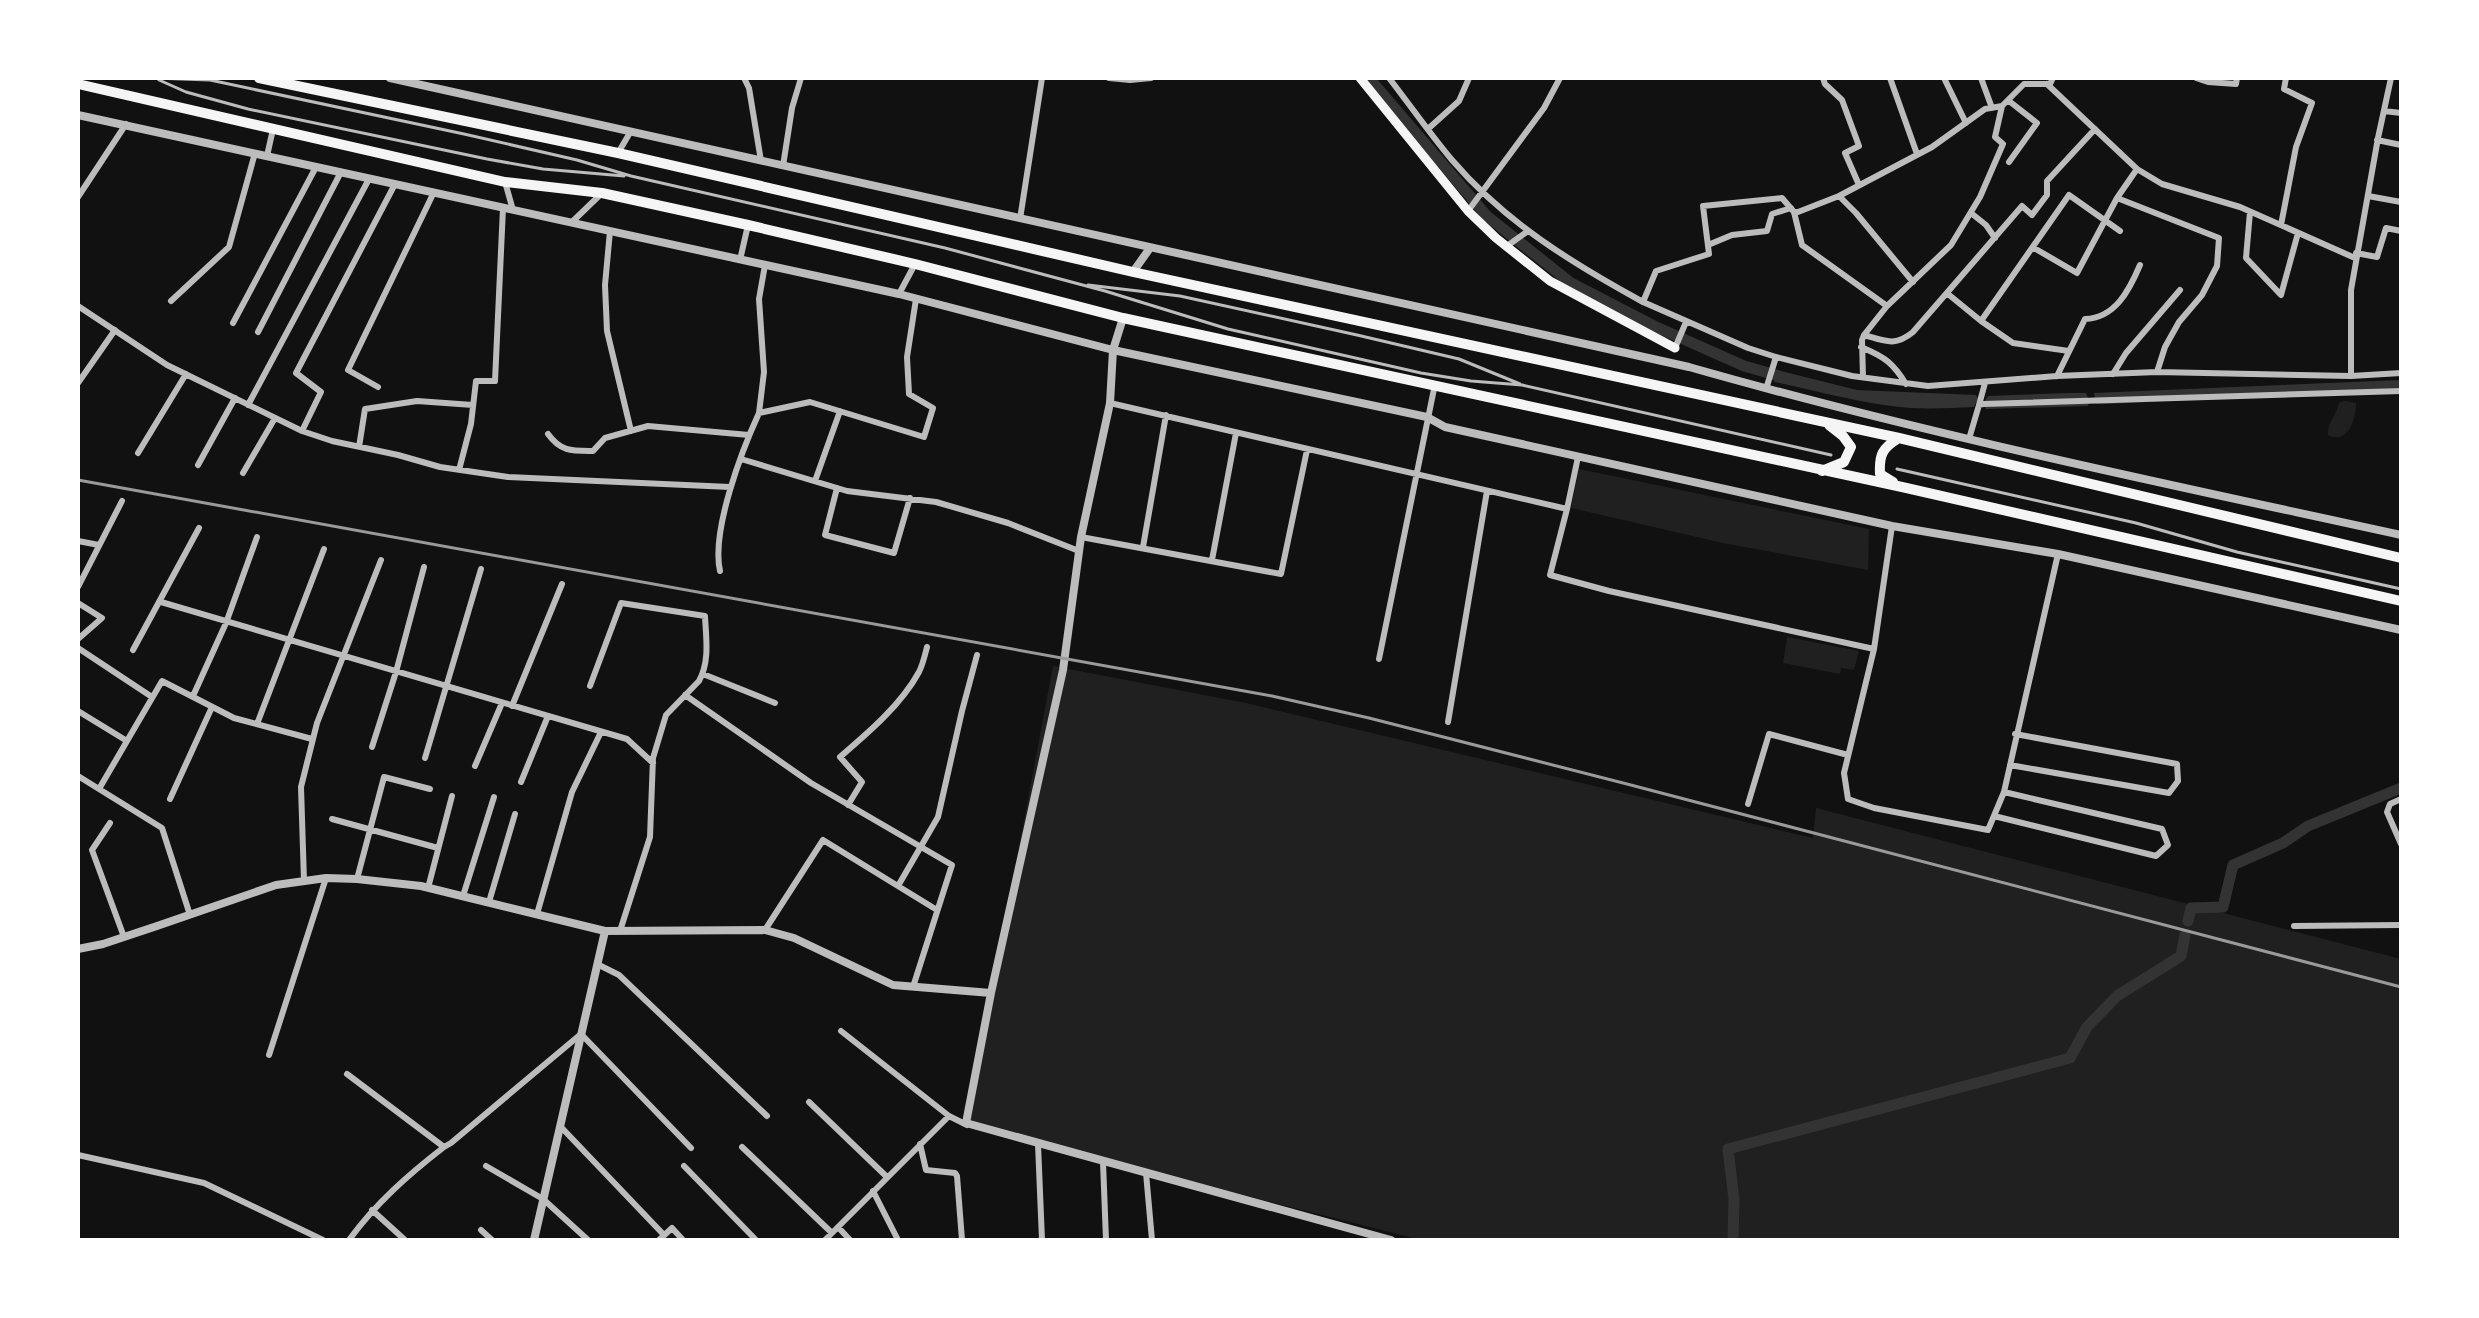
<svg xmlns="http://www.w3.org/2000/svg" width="2479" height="1318" viewBox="0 0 2479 1318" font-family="'PT Sans',sans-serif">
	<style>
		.green { fill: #202020 }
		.water { fill: #333 }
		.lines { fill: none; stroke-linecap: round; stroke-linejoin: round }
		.canal { stroke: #333; stroke-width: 11 }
		.service { stroke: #bcbcbc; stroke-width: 3 }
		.minor { stroke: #bcbcbc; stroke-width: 6 }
		.tertiary { stroke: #bcbcbc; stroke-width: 8 }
		.secondary { stroke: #f5f5f5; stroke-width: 9 }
		.trunk { stroke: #f5f5f5; stroke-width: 10 }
		.rail { stroke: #9a9a9a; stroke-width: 3 }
	</style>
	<rect width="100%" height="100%" fill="#111"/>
	<!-- green -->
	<path class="green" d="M 2344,401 L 2356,403 C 2356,419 2348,445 2328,435 C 2327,422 2337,415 2339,403 Z
		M 1579,469 L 1869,529 L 1868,570 L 1723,543 L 1571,508 Z
		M 1787,637 L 1859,651 L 1854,670 L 1841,668 L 1840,674 L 1783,663 Z
		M 1053,666 L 1246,703 L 1813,838 L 1816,808 L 2401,959 L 2401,1240 L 1421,1240 L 967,1125 Z"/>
	<!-- water -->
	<path class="water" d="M 1777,370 L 1857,390 L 1976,395 L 1978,399 L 1974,407 C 1953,408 1932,409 1910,408 C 1865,405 1818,391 1774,382 Z
		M 2401,380 L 2401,388 L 2109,404 L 2096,404 L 2094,393 Z
		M 2068,393 L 2086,393 L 2089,401 L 2088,406 L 1986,409 L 1983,404 L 1988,396 Z"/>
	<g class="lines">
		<!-- canal -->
		<path class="canal" d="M 1369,78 L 1487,216 L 1571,283 L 1654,326 L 1744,366 L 1779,376
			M 2188,921 L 2191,908 L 2223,907 L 2233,865 L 2283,843 L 2308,826 L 2401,788
			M 1733,1240 L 1734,1199 L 1728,1149 L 2070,1058 L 2087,1027 L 2117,996 L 2181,956 L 2185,935"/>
		<!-- service -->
		<path class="service" d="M 153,78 L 210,80 L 464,134 L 577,160 L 631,176 L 945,248 L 1105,291 L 1228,329 L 1421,373 L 1471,381 L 1522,385 L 1831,455
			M 159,80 L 186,92 L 248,109 L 487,159 L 543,169 L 624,176
			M 1088,285 L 1180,296 L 1357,335 L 1459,359 L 1520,384
			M 1897,469 L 2136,523 L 2237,552 L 2401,589"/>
		<!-- minor -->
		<path class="minor" d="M 744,78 L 749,88 L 761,161
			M 1109,78 L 1130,80 L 1151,78
			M 1389,78 C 1410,105 1430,134 1452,160 C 1506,223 1572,263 1643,302
			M 1823,78 L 1825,84 L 1842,100 L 1859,146 L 1845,153 L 1859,185
			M 1890,78 L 1917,154
			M 1944,78 L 1966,123
			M 1981,78 L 1992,108
			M 2053,78 L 2050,84 L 2024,84 L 2002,106 L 1985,109 L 1932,147 L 1839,196 L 1798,212 L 1794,212 L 1782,198 L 1703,206 L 1709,254 L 1656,271 L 1643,302 L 1748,348 L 1776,357 L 1852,376 L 1928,386 L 2057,376 L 2157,372 L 2351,376 L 2401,373
			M 2196,78 L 2208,82 L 2236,84 L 2237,78
			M 2047,84 L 2137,169 L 2162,184 L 2240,207 L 2355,258
			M 2384,111 L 2401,113
			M 1429,128 L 1459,101 L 1469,78
			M 2377,140 L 2401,145
			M 618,153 L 631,131
			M 267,156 L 273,129
			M 2009,162 L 2037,123 L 2009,101
			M 783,166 L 792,108 L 801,78
			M 505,182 L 513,210
			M 1839,196 L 1856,213 L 1913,282
			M 2368,196 L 2401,202
			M 78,197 L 126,124
			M 2117,198 L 2219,238 L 2217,266 L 2202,295 L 2179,322 L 2165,347 L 2157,372
			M 1468,211 L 1544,108 L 1560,78
			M 1794,212 L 1802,245 L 1887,306
			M 2250,212 L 2246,258 L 2281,295 L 2298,233
			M 1971,213 L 1986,225 L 1995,238
			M 1020,219 L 1042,78
			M 572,222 L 602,193
			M 2281,225 L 2296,147 L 2312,103 L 2284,89 L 2286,78
			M 610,231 L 605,285 L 607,331 L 631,431
			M 1708,245 L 1732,235 L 1767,231 L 1772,214 L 1791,208
			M 1507,246 L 1528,231
			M 2034,248 L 2077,273 L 2117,198 L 2137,169
			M 2356,253 L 2377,257 L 2386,228 L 2401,231
			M 740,260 L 748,225
			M 899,294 L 915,264
			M 1948,294 L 1981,321 L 2013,343 L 2069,351
			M 171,301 L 229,247 L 255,153
			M 78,306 L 167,365 L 302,431 L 332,441 L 398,455 L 440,467 L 508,477 L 730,487
			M 1981,321 L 2069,195 L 2120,231
			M 233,323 L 316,167
			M 258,332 L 341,172
			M 1864,335 C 1885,341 1895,347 1913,332 L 2022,206 L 2032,215 L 2047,195 L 2047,181 L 2095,129
			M 1861,347 C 1885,357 1893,363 1906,384
			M 1675,348 L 1686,322
			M 2113,374 L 2126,353 L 2180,290
			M 2057,376 L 2085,319 C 2115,318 2129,291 2140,265
			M 2351,376 L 2351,290 L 2378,138 L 2391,78
			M 1863,377 L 1862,340 L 1864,335 L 1887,306 L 1951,245 L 1980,197 L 2003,144 L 1995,137 L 2002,106
			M 78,383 L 115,330
			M 378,387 L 348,370 L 434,192
			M 1766,389 L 1776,357
			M 1110,403 L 1567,509
			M 248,405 L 369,179
			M 1979,405 L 1985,383
			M 759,413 L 764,372 L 759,299 L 765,265
			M 302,431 L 321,392 L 296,373 L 395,184
			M 548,434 C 561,452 572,451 593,451 L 605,438 L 648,426 L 749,435
			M 1969,439 L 1979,405 L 1983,404 L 2401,391
			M 359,447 L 365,409 L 417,401 L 473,405
			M 138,453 L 186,374
			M 1578,457 L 1567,509 L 1550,575 L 1609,591 L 1874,649
			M 741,459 L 847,491 L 936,502 L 1008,523 L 1079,551
			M 198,465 L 235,398
			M 459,470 L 471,424 L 476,381 L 495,381 L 503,208
			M 243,473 L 275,418
			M 815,481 L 840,411
			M 837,488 L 825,535 L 894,553 L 910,498
			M 1892,526 L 1874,649 L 1844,773 L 1848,799 L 1874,808 L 1988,830 L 2004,792 L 2058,554
			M 1081,537 L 1281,574 L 1307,450
			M 78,541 L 99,545
			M 1143,547 L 1166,415
			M 1212,560 L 1236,433
			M 720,571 C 711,531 742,450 759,413 L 810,402 L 924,437 L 933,408 L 909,394 L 907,357 L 916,299
			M 78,587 L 122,501
			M 161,602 L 627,739 L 653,763
			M 78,603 L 102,618 L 78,639
			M 78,648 L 152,697
			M 133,650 L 199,528
			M 1379,659 L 1435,384
			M 703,674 L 775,703
			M 590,686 L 621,603 L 705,616 C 706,638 710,661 699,681 L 666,715 L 653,758 L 650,837 L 620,931
			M 685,695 L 811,783 L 952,865 L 913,987
			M 193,696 L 226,623 L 257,537
			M 512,706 L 562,584
			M 78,711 L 127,741
			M 1448,722 L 1487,491
			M 257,724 L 324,549
			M 372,747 L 396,672 L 424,567
			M 425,758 L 481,569
			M 2010,765 L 2169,793 L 2178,781 L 2177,764 L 2015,734
			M 475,766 L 502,703
			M 78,776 L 162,828 L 190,915
			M 521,782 L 548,716
			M 99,789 L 162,681 L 234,718 L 312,739
			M 170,799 L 212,707
			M 2401,799 L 2390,804 L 2387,812 L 2401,844
			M 1748,804 L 1769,734 L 1848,755
			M 848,805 L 862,782 L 840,757 C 868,733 901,705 919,672 C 923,664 925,655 927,647
			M 1994,816 L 2156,856 L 2168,845 L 2162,829 L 2004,792
			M 332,819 L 438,848
			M 110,823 L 92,850 L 124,937
			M 357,879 L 384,777 L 430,789
			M 304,881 L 301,787 L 317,723 L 381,560
			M 898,886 L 938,817 L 962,711 L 977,655
			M 428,888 L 452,796
			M 463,896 L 494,797
			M 489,902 L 515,814
			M 537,914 L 572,792 L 601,732
			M 2294,926 L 2401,925
			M 765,930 L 823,840 L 937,910
			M 597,964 L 619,975 L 767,1116
			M 841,1031 L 949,1116
			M 269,1055 L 326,878
			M 347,1074 L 444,1147 L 451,1143 L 581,1034 L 691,1148
			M 809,1102 L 887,1177
			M 560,1126 L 664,1235
			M 920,1144 L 926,1170 L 955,1173 L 957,1176 L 962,1240
			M 1038,1144 L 1042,1240
			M 742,1147 L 832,1233
			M 78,1155 L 204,1183 L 323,1240
			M 1103,1162 L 1106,1240
			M 486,1166 L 543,1199 L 588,1240
			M 684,1166 L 756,1240
			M 1146,1173 L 1152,1240
			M 873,1191 L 898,1240
			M 372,1210 L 405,1240
			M 838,1227 L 850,1240
			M 481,1230 L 492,1240
			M 349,1240 C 376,1203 408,1175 444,1147
			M 659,1240 L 672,1228 L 683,1240
			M 825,1240 L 949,1116 L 967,1125"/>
		<!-- tertiary -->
		<path class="tertiary" d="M 390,78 L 1689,367 C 1924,434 2163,483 2401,535
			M 78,115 L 899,294 L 1113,350 L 1427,417 L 1445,427 L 1892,526 L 2058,554 L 2401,630
			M 1133,272 L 1150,248
			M 1123,318 L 1113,350 L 1110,403 L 1081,537 L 1063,670 L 991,993 L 966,1123 L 1391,1240
			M 78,949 L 103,944 L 157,926 L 276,885 L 326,878 L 357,879 L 421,886 L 605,931 L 765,930 L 794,938 L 893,985 L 991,993
			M 534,1240 L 605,931"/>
		<!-- secondary -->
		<path class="secondary" d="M 1360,78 L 1468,211 L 1496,238 L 1550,281 L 1675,348"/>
		<!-- trunk -->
		<path class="trunk" d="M 259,78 L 618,153 L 1133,272 L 1899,438 L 2401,558
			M 78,84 L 505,182 L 602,193 L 748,225 L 915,264 L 1123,318 L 1902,487 L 2401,601
			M 1822,471 L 1844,462 L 1851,447 L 1843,436 L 1829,425
			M 1893,482 L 1880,474 C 1879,455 1882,448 1899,438"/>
		<!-- rail -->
		<path class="rail" d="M 78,480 L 1272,696 L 1369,718 L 1627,784 L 2401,987"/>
	</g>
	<!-- border -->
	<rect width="2479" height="1318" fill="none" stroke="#ffffff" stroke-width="160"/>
</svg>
